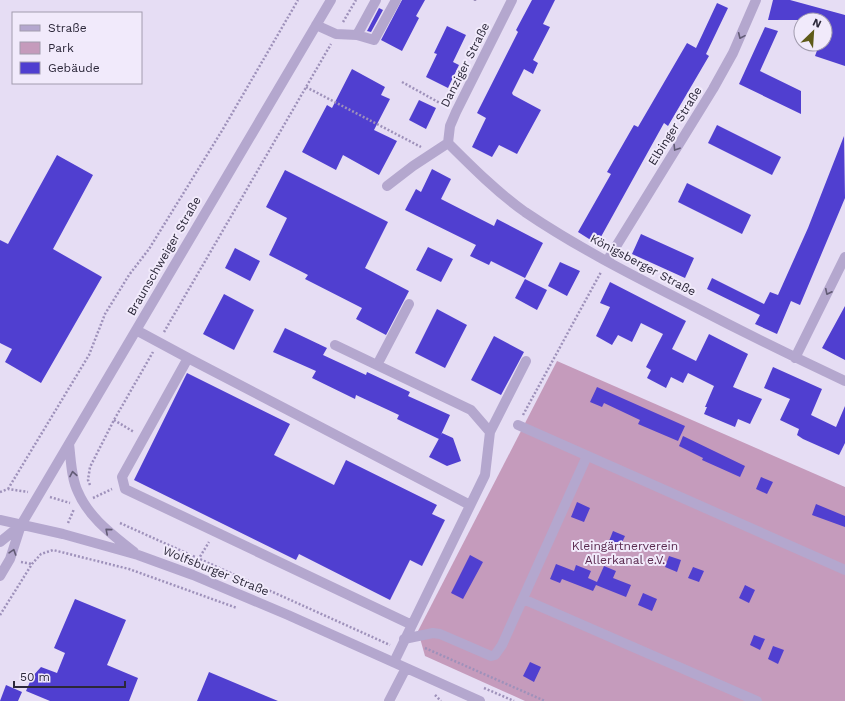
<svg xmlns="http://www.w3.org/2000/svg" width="845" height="701" viewBox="0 0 845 701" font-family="'Work Sans',sans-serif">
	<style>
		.green { fill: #c59bbc }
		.building { fill: #503fd0 }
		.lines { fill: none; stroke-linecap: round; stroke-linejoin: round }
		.path { stroke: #9e91ba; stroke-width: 2.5; stroke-dasharray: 2 2; stroke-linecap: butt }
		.minor { stroke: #b4a7ce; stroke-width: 10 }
		.oneway { stroke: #625b75 }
		.labels { text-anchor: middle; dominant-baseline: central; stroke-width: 4; stroke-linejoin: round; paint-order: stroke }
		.street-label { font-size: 12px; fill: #2c283a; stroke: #f1eafb }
		.park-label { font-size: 12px; fill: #5a2a4f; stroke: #f1eafb }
	</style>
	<rect width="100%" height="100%" fill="#e6ddf4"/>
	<!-- green -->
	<path class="green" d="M 557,361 L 845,487 L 845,701 L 525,701 L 425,656 L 418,631 Z"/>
	<!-- building -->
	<path class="building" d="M 402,0 L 425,0 L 416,16 L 419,18 L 402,51 L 381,40 Z
		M 532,0 L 555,0 L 543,24 L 550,27 L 533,60 L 538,63 L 533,74 L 524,69 L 512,93 L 513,95 L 541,110 L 517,154 L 499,145 L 492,157 L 472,147 L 486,118 L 477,113 L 518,32 L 516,30 Z
		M 773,0 L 790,0 L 845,15 L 845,66 L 815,56 L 819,45 L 825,46 L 825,27 L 827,20 L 768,20 Z
		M 717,3 L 728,8 L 706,54 L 709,56 L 668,126 L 664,123 L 597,244 L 578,232 L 611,174 L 607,172 L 634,125 L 638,127 L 687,43 L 696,48 Z
		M 379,8 L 383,10 L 371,32 L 367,31 Z
		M 447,26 L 466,35 L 453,62 L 459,65 L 448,88 L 426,77 L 437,54 L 434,53 Z
		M 765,27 L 778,31 L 760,71 L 801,91 L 801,114 L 739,84 Z
		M 352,69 L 385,87 L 381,95 L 390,99 L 374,130 L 397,141 L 379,175 L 343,155 L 336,170 L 302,152 L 327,105 L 332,108 Z
		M 419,100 L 436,108 L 426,129 L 409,120 Z
		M 717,125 L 781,157 L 772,175 L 708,143 Z
		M 844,136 L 845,198 L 800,305 L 791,301 L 777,334 L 755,324 L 760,315 L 707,289 L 712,278 L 764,304 L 770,292 L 778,295 L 808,228 Z
		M 57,155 L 93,175 L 53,249 L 102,277 L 41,383 L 5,362 L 12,349 L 0,343 L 0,240 L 8,244 Z
		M 432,169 L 451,179 L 441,199 L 494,226 L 497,219 L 543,243 L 525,278 L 491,261 L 489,265 L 470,256 L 476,245 L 405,210 L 416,189 L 421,192 Z
		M 285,170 L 388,222 L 365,268 L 409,291 L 386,335 L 356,319 L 362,308 L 305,279 L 308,275 L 269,255 L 287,218 L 266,207 Z
		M 687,183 L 751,215 L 742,234 L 678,202 Z
		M 641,234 L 694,258 L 685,278 L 632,254 Z
		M 428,247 L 453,259 L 441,282 L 416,270 Z
		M 235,248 L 260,261 L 250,281 L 225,268 Z
		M 560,262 L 580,271 L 567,296 L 548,286 Z
		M 525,279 L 547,290 L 537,310 L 515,298 Z
		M 610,282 L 686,321 L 672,349 L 696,361 L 709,334 L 748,354 L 733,387 L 762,399 L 750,424 L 738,419 L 735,427 L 704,414 L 707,407 L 705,407 L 714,386 L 688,373 L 683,383 L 671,377 L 666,388 L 647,378 L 651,370 L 646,367 L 663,334 L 641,323 L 632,342 L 618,335 L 612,345 L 596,336 L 610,307 L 600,303 Z
		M 224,294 L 254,310 L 234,350 L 203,334 Z
		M 845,306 L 845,360 L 822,348 Z
		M 437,309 L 467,325 L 445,368 L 415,353 Z
		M 285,328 L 327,348 L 323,355 L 366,375 L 367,372 L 410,392 L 408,396 L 450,415 L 439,439 L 397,419 L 399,415 L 356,395 L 355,399 L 312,378 L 316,371 L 273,352 Z
		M 494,336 L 524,352 L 501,395 L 471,380 Z
		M 773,367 L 822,389 L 811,415 L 836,427 L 845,406 L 845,443 L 839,455 L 803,439 L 797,435 L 799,429 L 780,420 L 790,399 L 764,388 Z
		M 187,373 L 290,424 L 274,455 L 334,485 L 346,460 L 437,505 L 432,514 L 445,520 L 422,566 L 410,560 L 390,600 L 299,554 L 296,560 L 134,480 Z
		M 597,387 L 685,426 L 678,441 L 638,424 L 640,420 L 604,403 L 602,407 L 590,402 Z
		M 442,433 L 453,438 L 461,461 L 447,466 L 429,457 Z
		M 683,436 L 745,466 L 740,477 L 702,460 L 703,458 L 679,446 Z
		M 761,477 L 773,482 L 767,494 L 756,489 Z
		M 577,502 L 590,508 L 584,522 L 571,517 Z
		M 816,504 L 845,516 L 845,527 L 812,515 Z
		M 613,531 L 625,536 L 618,551 L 607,546 Z
		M 470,555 L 483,562 L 463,599 L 451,593 Z
		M 669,556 L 681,560 L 677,572 L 665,567 Z
		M 556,564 L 574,571 L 576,565 L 591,571 L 588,578 L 597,582 L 604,566 L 616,571 L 613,578 L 631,585 L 626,597 L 596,585 L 593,591 L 562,579 L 560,583 L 550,579 Z
		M 693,567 L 704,571 L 699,582 L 688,578 Z
		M 745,585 L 755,590 L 749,603 L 739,598 Z
		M 643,593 L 657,599 L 652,611 L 638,605 Z
		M 75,599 L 126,620 L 107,665 L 138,678 L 129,701 L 50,701 L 26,691 L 32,677 L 41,667 L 57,673 L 65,653 L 54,648 Z
		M 754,635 L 765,639 L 760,650 L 750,645 Z
		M 773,646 L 784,650 L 778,664 L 768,659 Z
		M 530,662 L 541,667 L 534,682 L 523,676 Z
		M 209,672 L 278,701 L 197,701 Z
		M 6,685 L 22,692 L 18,701 L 0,701 Z"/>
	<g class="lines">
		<!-- path -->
		<path class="path" d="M 475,1 L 475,0
			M 343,22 L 356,0
			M 402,82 L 447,107
			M 306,87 L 421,147
			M 164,332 L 331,44
			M 523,415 L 601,272
			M 114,420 L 134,432
			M 90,485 L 88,480 L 90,467 L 114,420 L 153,352
			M 8,489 L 89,355 L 105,314 L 129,275 L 149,249 L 223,129 L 298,0
			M 0,492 L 8,489 L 28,492
			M 50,497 L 70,503
			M 93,498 L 112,489
			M 68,523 L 74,509
			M 120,523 L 390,645
			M 198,560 L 209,542
			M 21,562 L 32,564
			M 0,615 L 32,564 L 41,554 L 53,550 L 129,569 L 237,608
			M 425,648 L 545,701
			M 484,688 L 514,701
			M 435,695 L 441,701"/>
		<!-- minor -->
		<path class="minor" d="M 316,25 L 336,34 L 357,35 L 376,0
			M 357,35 L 374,40 L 396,0
			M 448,143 C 472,167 497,192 525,212 C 578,248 636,277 693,306 C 743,332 794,357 845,381
			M 448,143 L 450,126 L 456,112 L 512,0
			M 387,186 L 413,166 L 448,143
			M 607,261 L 713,89 L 733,53 L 756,0
			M 136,330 L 188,358 L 122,477 L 125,489 L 412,625
			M 335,345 L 471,410 L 490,432
			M 188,358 L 470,505
			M 795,358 L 845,257
			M 377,365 L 409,304
			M 518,425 L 845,570
			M 69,444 C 71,459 71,478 78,492 C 89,518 113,535 134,552
			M 0,520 L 63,534 L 138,555 L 193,575 L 288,615 L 480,701
			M 0,542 L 21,525
			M 0,576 L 10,559 L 21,525 L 331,0
			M 523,599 L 757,701
			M 404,639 L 433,633 L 440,634 L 491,656 L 495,655 L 502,645 L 587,456
			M 394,662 L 485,475 L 490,432 L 526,361
			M 389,701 L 406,668"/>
	</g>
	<!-- one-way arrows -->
	<defs><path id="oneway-chevron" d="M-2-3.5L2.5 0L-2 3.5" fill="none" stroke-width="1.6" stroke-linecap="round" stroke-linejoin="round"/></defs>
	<g class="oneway">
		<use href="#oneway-chevron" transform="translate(741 36) rotate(114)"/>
		<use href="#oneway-chevron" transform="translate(676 148) rotate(122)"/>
		<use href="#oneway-chevron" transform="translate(828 292) rotate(116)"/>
		<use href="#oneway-chevron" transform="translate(73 474) rotate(-100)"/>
		<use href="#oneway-chevron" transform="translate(108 531) rotate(-139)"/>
		<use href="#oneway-chevron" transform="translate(13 552) rotate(-72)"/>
	</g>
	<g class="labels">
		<!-- street labels -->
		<g class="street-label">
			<text transform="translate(465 65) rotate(-63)">Danziger Straße</text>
			<text transform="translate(675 126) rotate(-58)">Elbinger Straße</text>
			<text transform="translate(164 256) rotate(-60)">Braunschweiger Straße</text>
			<text transform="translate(643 265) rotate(28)">Königsberger Straße</text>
			<text transform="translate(216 571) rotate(22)">Wolfsburger Straße</text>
		</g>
		<!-- park labels -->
		<g class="park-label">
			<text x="625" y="546">Kleingärtnerverein<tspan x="625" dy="14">Allerkanal e.V.</tspan></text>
		</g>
	</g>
	<!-- legend -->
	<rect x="12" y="12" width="130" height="72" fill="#f1eafb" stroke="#a29cae"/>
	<rect x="20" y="25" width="20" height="6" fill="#b4a7ce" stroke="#a29cae"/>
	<text x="48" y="32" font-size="12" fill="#2c283a">Straße</text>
	<rect x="20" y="42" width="20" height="12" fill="#c59bbc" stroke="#a29cae"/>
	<text x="48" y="52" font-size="12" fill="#2c283a">Park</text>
	<rect x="20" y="62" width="20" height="12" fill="#503fd0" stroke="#a29cae"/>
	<text x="48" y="72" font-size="12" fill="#2c283a">Gebäude</text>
	<!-- north arrow -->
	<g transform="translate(813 32) rotate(25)"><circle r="19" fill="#f1eafb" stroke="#a29cae"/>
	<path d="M0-3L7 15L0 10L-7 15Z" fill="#5f5b1a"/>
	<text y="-6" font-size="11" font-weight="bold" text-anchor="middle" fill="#2c283a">N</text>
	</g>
	<!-- scale -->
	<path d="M14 681v6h111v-6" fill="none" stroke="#2c283a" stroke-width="2"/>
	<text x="20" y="681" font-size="12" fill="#2c283a" stroke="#f1eafb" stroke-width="3" paint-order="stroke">50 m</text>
</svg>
